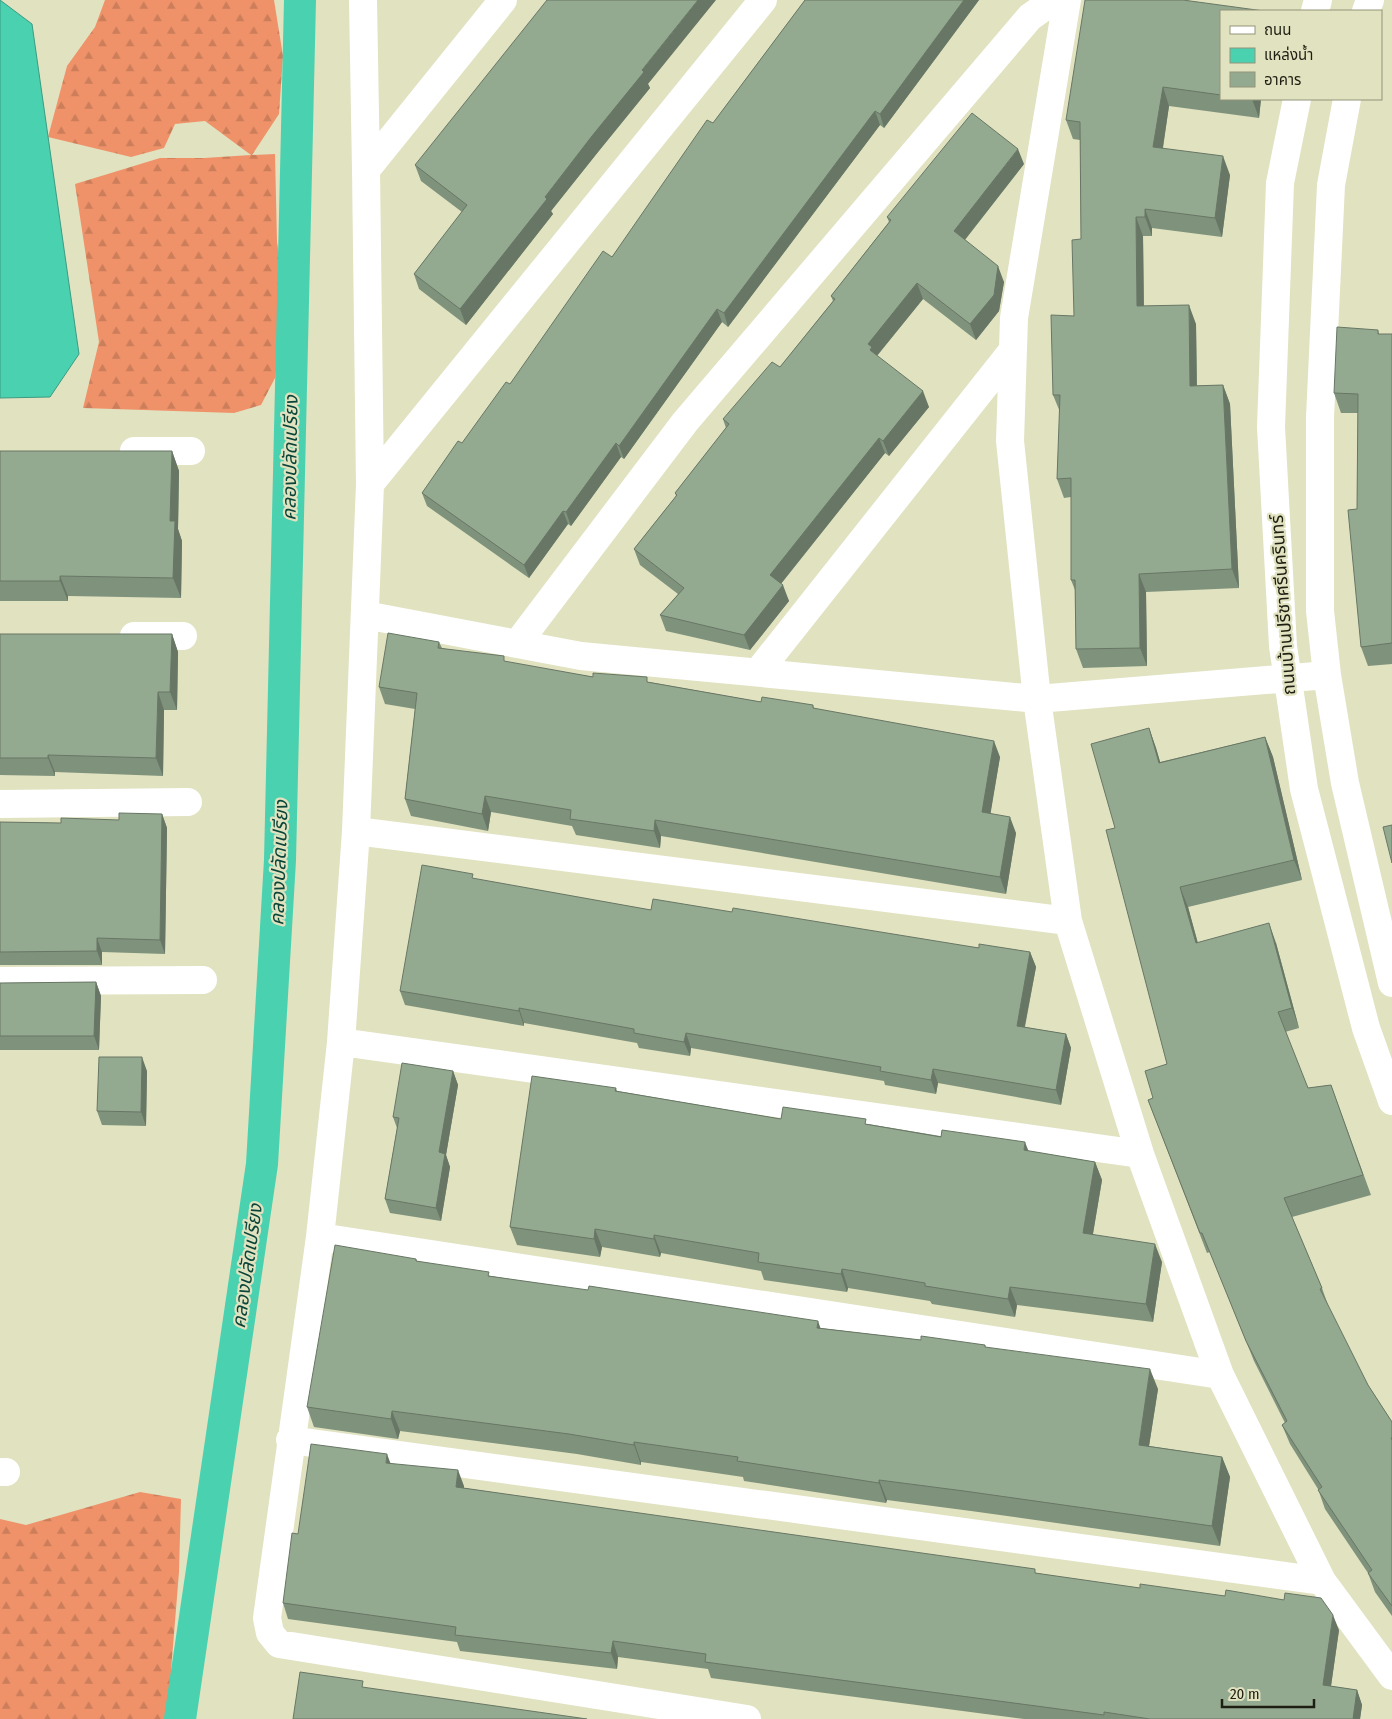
<svg xmlns="http://www.w3.org/2000/svg" width="1392" height="1719" viewBox="0 0 1392 1719" font-family="'Fira Sans Condensed','Noto Sans Thai',sans-serif">
	<style>
		.forest { fill: url(#forest-firs) }
		.water { fill: #49d1b0; stroke: #3c9b81 }
		.lines { fill: none; stroke-linecap: round; stroke-linejoin: round }
		.canal { stroke: #49d1b0; stroke-width: 32 }
		.minor { stroke: #fff; stroke-width: 28 }
		.wall { fill: #7f927c }
		.shaded-wall { fill: #687765 }
		.building { fill: #94aa90; stroke: #687765 }
		.labels { text-anchor: middle; dominant-baseline: central; stroke-width: 4.5; stroke-linejoin: round; paint-order: stroke }
		.street-label { font-size: 18px; fill: #1e1e12; stroke: #e1e2c0 }
		.water-label { font-size: 19px; font-style: italic; fill: #094538; stroke: #e1e2c0 }
	</style>
	<defs>
		<pattern id="forest-firs" width="22" height="20" patternUnits="userSpaceOnUse" patternTransform="scale(1.25)"><rect width="22" height="20" fill="#ef9269"/><path d="M5 1l3.5 6h-7zM16 11l3.5 6h-7z" fill="#cc7d5a"/></pattern>
	</defs>
	<rect width="100%" height="100%" fill="#e1e2c0"/>
	<!-- forest -->
	<path class="forest" d="M 105,0 L 274,0 L 283,56 L 279,114 L 252,155 L 275,154 L 277,242 L 286,302 L 275,378 L 261,405 L 234,413 L 83,408 L 99,342 L 75,184 L 160,158 L 204,158 L 251,155 L 205,121 L 175,124 L 164,148 L 131,157 L 48,137 L 67,66 L 95,27 Z
		M 140,1492 L 181,1499 L 179,1572 L 171,1671 L 179,1719 L 0,1719 L 0,1519 L 26,1525 Z"/>
	<!-- water -->
	<path class="water" d="M 0,0 L 32,24 L 79,354 L 50,397 L 0,398 Z"/>
	<g class="lines">
		<!-- canal -->
		<path class="canal" d="M 180,1719 L 262,1164 L 280,860 L 300,0"/>
		<!-- minor -->
		<path class="minor" d="M 363,0 L 366,170
			M 1067,0 L 1014,318 L 1010,441 L 1037,699 L 1068,921 L 1140,1154 L 1220,1375 L 1322,1581 L 1392,1676
			M 1315,11 L 1318,0
			M 1366,11 L 1370,0
			M 1297,99 L 1280,183 L 1271,427 L 1283,646 L 1304,789 L 1366,1028 L 1392,1101
			M 1347,99 L 1331,185 L 1320,417 L 1320,611 L 1327,675 L 1345,783 L 1392,983
			M 134,451 L 191,451
			M 370,484 L 366,170 L 503,0
			M 365,615 L 581,656 L 1037,699 L 1327,675
			M 134,636 L 183,636
			M 517,644 L 685,422 L 1030,17 L 1054,0
			M 758,672 L 1013,350
			M 0,804 L 188,802
			M 356,831 L 1068,921
			M 0,981 L 203,980
			M 341,1042 L 1140,1154
			M 320,1237 L 1220,1375
			M 290,1440 L 1322,1581
			M 0,1472 L 6,1472
			M 747,1719 L 279,1644 L 270,1633 L 267,1618 L 320,1237 L 341,1042 L 356,831 L 370,484 L 763,0"/>
	</g>
	<!-- wall -->
	<path class="wall" d="M 805,0 L 979,0 L 884,128 L 880,125 L 728,327 L 722,322 L 624,459 L 621,457 L 571,526 L 568,524 L 529,578 L 427,506 L 422,493 L 612,257 L 713,123 Z
		M 1187,1 L 1221,11 L 1221,99 L 1261,99 L 1259,118 L 1169,106 L 1163,148 L 1230,175 L 1222,237 L 1152,228 L 1152,236 L 1143,236 L 1144,306 L 1196,324 L 1197,386 L 1223,385 L 1230,404 L 1239,588 L 1146,592 L 1147,666 L 1083,668 L 1076,649 L 1075,590 L 1071,580 L 1071,497 L 1064,498 L 1057,479 L 1060,412 L 1053,395 L 1074,316 L 1081,239 L 1080,140 L 1073,139 L 1066,120 Z
		M 648,84 L 650,88 L 598,152 L 551,211 L 553,214 L 466,325 L 419,289 L 414,274 L 462,212 L 421,181 L 415,165 Z
		M 1024,164 L 965,240 L 1004,282 L 999,311 L 976,340 L 923,299 L 877,356 L 929,407 L 889,456 L 885,453 L 781,584 L 789,601 L 750,650 L 666,631 L 660,615 L 678,594 L 640,565 L 634,549 L 676,496 L 675,493 L 726,428 L 723,419 L 780,367 L 833,301 L 831,296 L 889,222 L 887,217 Z
		M 1378,330 L 1379,334 L 1392,334 L 1392,664 L 1368,666 L 1361,647 L 1357,509 L 1358,413 L 1341,413 L 1334,393 Z
		M 0,451 L 172,451 L 179,471 L 178,529 L 182,541 L 181,598 L 68,596 L 68,601 L 0,601 Z
		M 0,634 L 172,634 L 178,652 L 177,710 L 164,710 L 163,776 L 55,772 L 55,776 L 0,775 Z
		M 439,642 L 442,648 L 506,662 L 593,677 L 649,682 L 761,702 L 813,705 L 814,709 L 1000,757 L 990,814 L 1016,833 L 1006,894 L 661,836 L 660,848 L 576,835 L 572,826 L 491,812 L 488,831 L 411,816 L 405,799 L 415,709 L 385,704 L 379,687 Z
		M 1149,728 L 1156,748 L 1160,762 L 1265,737 L 1273,757 L 1302,880 L 1188,907 L 1198,943 L 1276,943 L 1299,1028 L 1285,1032 L 1308,1088 L 1331,1085 L 1371,1195 L 1292,1217 L 1322,1288 L 1329,1308 L 1368,1385 L 1392,1422 L 1392,1616 L 1375,1592 L 1368,1573 L 1325,1509 L 1318,1489 L 1290,1444 L 1282,1425 L 1285,1423 L 1254,1361 L 1210,1252 L 1207,1253 L 1148,1100 L 1153,1098 L 1167,1064 L 1115,828 Z
		M 162,814 L 167,828 L 165,954 L 102,952 L 102,965 L 0,965 L 0,822 L 61,823 L 119,820 Z
		M 475,879 L 651,910 L 732,912 L 979,948 L 1030,952 L 1036,967 L 1025,1027 L 1066,1034 L 1071,1048 L 1061,1105 L 938,1083 L 936,1094 L 885,1085 L 884,1081 L 691,1048 L 690,1056 L 639,1048 L 637,1043 L 524,1023 L 524,1026 L 405,1005 L 400,991 Z
		M 96,982 L 101,996 L 99,1050 L 0,1050 L 0,983 Z
		M 147,1071 L 146,1126 L 102,1125 L 97,1111 Z
		M 453,1071 L 458,1085 L 446,1155 L 450,1167 L 441,1221 L 390,1213 L 385,1199 L 397,1128 L 393,1117 Z
		M 616,1088 L 617,1091 L 781,1119 L 868,1124 L 1095,1162 L 1102,1180 L 1093,1234 L 1162,1262 L 1153,1322 L 1017,1305 L 1015,1317 L 932,1304 L 930,1301 L 848,1288 L 847,1292 L 764,1280 L 761,1271 L 661,1253 L 660,1257 L 602,1247 L 600,1257 L 517,1245 L 510,1227 Z
		M 416,1259 L 417,1261 L 491,1276 L 820,1328 L 921,1340 L 985,1345 L 986,1348 L 1158,1389 L 1149,1446 L 1222,1457 L 1230,1477 L 1220,1546 L 971,1511 L 887,1500 L 886,1503 L 744,1481 L 743,1477 L 641,1462 L 641,1465 L 577,1454 L 400,1431 L 398,1439 L 314,1427 L 307,1407 Z
		M 390,1463 L 464,1486 L 464,1488 L 1037,1573 L 1339,1630 L 1331,1686 L 1357,1690 L 1362,1705 L 1360,1719 L 1024,1719 L 711,1678 L 708,1669 L 618,1657 L 617,1669 L 460,1651 L 457,1642 L 288,1619 L 283,1603 L 298,1534 Z"/>
	<!-- shaded-wall -->
	<path class="shaded-wall" d="M 698,0 L 716,0 L 648,84 L 650,88 L 598,152 L 551,211 L 553,214 L 466,325 L 460,309 L 642,70 Z
		M 964,0 L 979,0 L 884,128 L 880,114 Z
		M 1163,87 L 1169,106 L 1160,166 L 1153,147 Z
		M 1252,99 L 1261,99 L 1259,118 Z
		M 875,111 L 880,125 L 728,327 L 724,313 Z
		M 1018,149 L 1024,164 L 959,247 L 954,231 Z
		M 1223,156 L 1230,175 L 1222,237 L 1215,218 Z
		M 1145,209 L 1152,228 L 1152,236 L 1145,217 Z
		M 1136,217 L 1143,236 L 1144,325 L 1137,306 Z
		M 998,266 L 1004,282 L 999,311 L 976,340 L 970,324 Z
		M 917,283 L 923,299 L 875,358 L 876,365 L 868,344 Z
		M 1189,305 L 1196,324 L 1197,405 L 1190,386 Z
		M 717,309 L 722,322 L 624,459 L 619,446 Z
		M 1223,385 L 1230,404 L 1239,588 L 1232,569 Z
		M 923,391 L 929,407 L 889,456 L 883,441 Z
		M 879,438 L 885,453 L 775,591 L 770,575 Z
		M 616,443 L 621,457 L 571,526 L 566,512 Z
		M 172,451 L 179,471 L 178,529 L 182,541 L 181,598 L 173,578 L 170,521 Z
		M 563,511 L 568,524 L 529,578 L 524,565 Z
		M 1139,574 L 1146,592 L 1147,666 L 1140,648 Z
		M 60,576 L 68,596 L 68,601 L 60,581 Z
		M 783,585 L 789,601 L 750,650 L 744,635 Z
		M 172,634 L 178,652 L 177,710 L 170,692 Z
		M 158,692 L 164,710 L 163,776 L 156,758 Z
		M 1149,728 L 1156,748 L 1166,782 L 1159,763 Z
		M 1265,737 L 1273,757 L 1302,880 L 1294,860 Z
		M 994,741 L 1000,757 L 988,829 L 982,812 Z
		M 48,755 L 55,772 L 55,776 L 48,758 Z
		M 485,796 L 491,812 L 488,831 L 482,814 Z
		M 162,814 L 167,828 L 165,954 L 160,940 Z
		M 1010,817 L 1016,833 L 1006,894 L 1000,877 Z
		M 655,820 L 661,836 L 660,848 L 654,831 Z
		M 1180,887 L 1188,907 L 1203,963 L 1196,943 Z
		M 1269,923 L 1276,943 L 1299,1028 L 1292,1008 Z
		M 97,938 L 102,952 L 102,965 L 97,951 Z
		M 1030,952 L 1036,967 L 1022,1040 L 1017,1026 Z
		M 96,982 L 101,996 L 99,1050 L 94,1036 Z
		M 519,1008 L 524,1023 L 524,1026 L 519,1011 Z
		M 686,1033 L 691,1048 L 690,1056 L 684,1042 Z
		M 1066,1034 L 1071,1048 L 1061,1105 L 1056,1090 Z
		M 142,1057 L 147,1071 L 146,1126 L 141,1112 Z
		M 933,1069 L 938,1083 L 936,1094 L 931,1080 Z
		M 453,1071 L 458,1085 L 446,1155 L 450,1167 L 441,1221 L 436,1208 L 439,1152 Z
		M 1025,1142 L 1032,1160 L 1024,1150 Z
		M 1095,1162 L 1102,1180 L 1090,1251 L 1083,1233 Z
		M 595,1229 L 602,1247 L 600,1257 L 594,1239 Z
		M 654,1235 L 661,1253 L 660,1257 L 654,1239 Z
		M 1155,1244 L 1162,1262 L 1153,1322 L 1146,1304 Z
		M 842,1269 L 848,1288 L 847,1292 L 841,1274 Z
		M 1010,1287 L 1017,1305 L 1015,1317 L 1008,1299 Z
		M 818,1321 L 825,1341 L 817,1328 Z
		M 1150,1369 L 1158,1389 L 1146,1465 L 1139,1445 Z
		M 392,1411 L 400,1431 L 398,1439 L 391,1419 Z
		M 634,1442 L 641,1462 L 641,1465 L 634,1445 Z
		M 387,1454 L 393,1470 L 386,1463 Z
		M 1222,1457 L 1230,1477 L 1220,1546 L 1212,1526 Z
		M 458,1470 L 464,1486 L 462,1502 L 456,1487 Z
		M 879,1480 L 887,1500 L 886,1503 L 879,1483 Z
		M 1333,1615 L 1339,1630 L 1329,1700 L 1323,1685 Z
		M 613,1641 L 618,1657 L 617,1669 L 611,1653 Z
		M 1357,1690 L 1362,1705 L 1360,1719 L 1353,1719 Z"/>
	<!-- building -->
	<path class="building" d="M 547,0 L 698,0 L 642,70 L 644,72 L 592,136 L 545,197 L 547,199 L 460,309 L 414,274 L 467,205 L 415,165 Z
		M 805,0 L 964,0 L 880,114 L 875,111 L 724,313 L 717,309 L 619,446 L 616,443 L 566,512 L 563,511 L 524,565 L 422,493 L 458,441 L 462,443 L 506,382 L 510,384 L 603,251 L 612,257 L 707,120 L 713,123 Z
		M 1085,0 L 1183,0 L 1264,11 L 1221,11 L 1221,95 L 1163,87 L 1153,147 L 1223,156 L 1215,218 L 1145,209 L 1145,217 L 1136,217 L 1137,306 L 1189,305 L 1190,386 L 1223,385 L 1232,569 L 1139,574 L 1140,648 L 1076,649 L 1075,580 L 1071,580 L 1071,478 L 1057,479 L 1060,395 L 1053,395 L 1051,315 L 1074,316 L 1072,240 L 1081,239 L 1080,122 L 1066,120 Z
		M 972,113 L 1018,149 L 954,231 L 998,266 L 994,295 L 970,324 L 917,283 L 868,344 L 872,347 L 870,350 L 923,391 L 883,441 L 879,438 L 770,575 L 783,585 L 744,635 L 660,615 L 684,588 L 634,549 L 677,495 L 675,493 L 729,424 L 723,419 L 772,362 L 780,367 L 835,299 L 831,296 L 891,220 L 887,217 Z
		M 1337,327 L 1378,330 L 1378,334 L 1392,334 L 1392,643 L 1361,647 L 1348,510 L 1357,509 L 1358,394 L 1334,393 Z
		M 0,451 L 172,451 L 170,521 L 175,521 L 173,578 L 60,576 L 60,581 L 0,581 Z
		M 388,633 L 439,642 L 438,648 L 504,656 L 504,661 L 593,677 L 593,673 L 647,677 L 647,682 L 761,702 L 762,697 L 813,705 L 813,708 L 994,741 L 982,812 L 1010,817 L 1000,877 L 655,820 L 654,831 L 570,819 L 571,810 L 485,796 L 482,814 L 405,799 L 417,693 L 379,687 Z
		M 0,634 L 172,634 L 170,692 L 158,692 L 156,758 L 48,755 L 48,758 L 0,758 Z
		M 1149,728 L 1159,763 L 1265,737 L 1294,860 L 1180,887 L 1196,943 L 1269,923 L 1292,1008 L 1278,1012 L 1308,1088 L 1331,1085 L 1363,1175 L 1284,1198 L 1322,1288 L 1320,1289 L 1368,1385 L 1392,1422 L 1392,1438 L 1391,1438 L 1392,1440 L 1392,1606 L 1368,1573 L 1372,1570 L 1318,1490 L 1322,1487 L 1282,1425 L 1287,1421 L 1246,1341 L 1202,1233 L 1200,1233 L 1148,1100 L 1153,1098 L 1145,1071 L 1167,1064 L 1106,830 L 1115,828 L 1091,744 Z
		M 119,813 L 162,814 L 160,940 L 97,938 L 97,951 L 0,952 L 0,822 L 61,823 L 61,818 L 119,820 Z
		M 1392,825 L 1392,863 L 1383,827 Z
		M 422,865 L 473,874 L 472,878 L 651,910 L 653,899 L 732,912 L 733,908 L 979,948 L 979,944 L 1030,952 L 1017,1026 L 1066,1034 L 1056,1090 L 933,1069 L 931,1080 L 880,1071 L 881,1067 L 686,1033 L 684,1042 L 634,1033 L 634,1029 L 519,1008 L 519,1011 L 400,991 Z
		M 96,982 L 94,1036 L 0,1036 L 0,983 Z
		M 99,1057 L 142,1057 L 141,1112 L 97,1111 Z
		M 402,1063 L 453,1071 L 439,1152 L 445,1154 L 436,1208 L 385,1199 L 399,1118 L 393,1117 Z
		M 532,1076 L 616,1088 L 615,1091 L 781,1119 L 783,1107 L 866,1119 L 865,1124 L 941,1137 L 942,1130 L 1025,1142 L 1024,1150 L 1095,1162 L 1083,1233 L 1155,1244 L 1146,1304 L 1010,1287 L 1008,1299 L 925,1286 L 925,1283 L 842,1269 L 841,1274 L 758,1262 L 759,1253 L 654,1235 L 654,1239 L 595,1229 L 594,1239 L 510,1227 Z
		M 335,1245 L 416,1259 L 416,1261 L 489,1272 L 488,1276 L 588,1290 L 589,1286 L 818,1321 L 817,1328 L 921,1340 L 921,1336 L 985,1345 L 985,1347 L 1150,1369 L 1139,1445 L 1222,1457 L 1212,1526 L 964,1491 L 879,1480 L 879,1483 L 737,1461 L 738,1457 L 634,1442 L 634,1445 L 569,1434 L 392,1411 L 391,1419 L 307,1407 Z
		M 311,1444 L 387,1454 L 386,1463 L 458,1470 L 456,1487 L 950,1557 L 1035,1569 L 1035,1573 L 1140,1588 L 1140,1584 L 1225,1596 L 1226,1590 L 1284,1600 L 1285,1593 L 1321,1598 L 1333,1615 L 1323,1685 L 1357,1690 L 1353,1719 L 1150,1719 L 1104,1712 L 1104,1715 L 705,1662 L 706,1654 L 613,1641 L 611,1653 L 455,1635 L 456,1627 L 283,1603 L 292,1533 L 298,1534 Z
		M 300,1672 L 363,1681 L 362,1687 L 587,1719 L 293,1719 Z"/>
	<g class="labels">
		<!-- street labels -->
		<g class="street-label">
			<text transform="translate(1283 605) rotate(-94)">ถนนบ้านปรีชาศรีนครินทร์</text>
		</g>
		<!-- water labels -->
		<g class="water-label">
			<text transform="translate(290 458) rotate(-89)">คลองปลัดเปรียง</text>
			<text transform="translate(279 863) rotate(-88)">คลองปลัดเปรียง</text>
			<text transform="translate(247 1266) rotate(-82)">คลองปลัดเปรียง</text>
		</g>
	</g>
	<!-- legend -->
	<rect x="1220" y="10" width="162" height="90" fill="#e1e2c0" stroke="#93947a"/>
	<rect x="1230" y="26" width="25" height="8" fill="#ffffff" stroke="#93947a"/>
	<text x="1264" y="35" font-size="15" fill="#1e1e12">ถนน</text>
	<rect x="1230" y="48" width="25" height="15" fill="#49d1b0" stroke="#93947a"/>
	<text x="1264" y="60" font-size="15" fill="#1e1e12">แหล่งน้ำ</text>
	<rect x="1230" y="72" width="25" height="15" fill="#94aa90" stroke="#93947a"/>
	<text x="1264" y="85" font-size="15" fill="#1e1e12">อาคาร</text>
	<!-- scale -->
	<path d="M1222 1699v8h92v-8" fill="none" stroke="#1e1e12" stroke-width="2.5"/>
	<text x="1230" y="1699" font-size="15" fill="#1e1e12" stroke="#e1e2c0" stroke-width="4" paint-order="stroke">20 m</text>
</svg>
